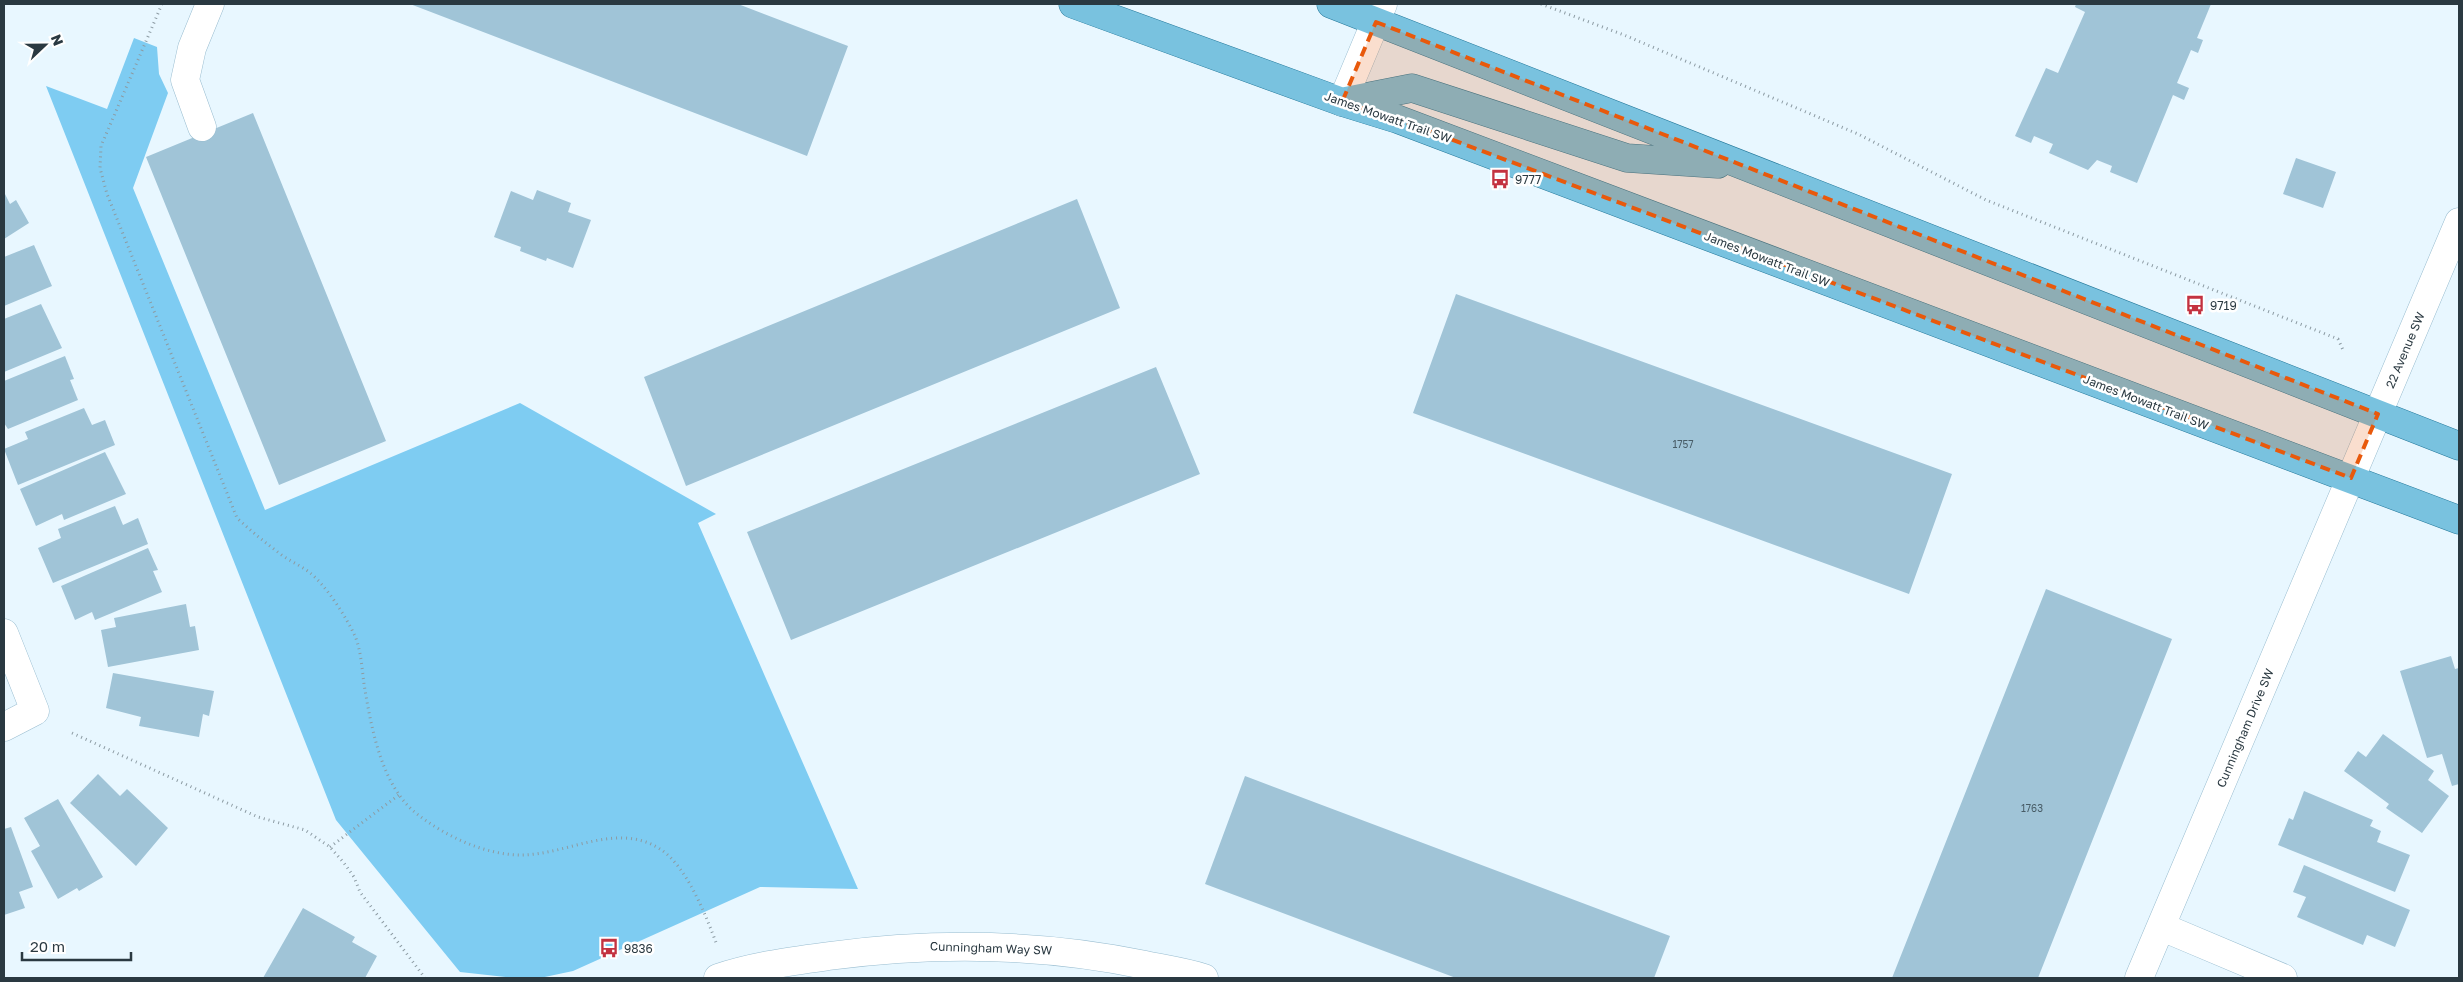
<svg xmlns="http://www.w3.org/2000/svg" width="2463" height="982" viewBox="0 0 2463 982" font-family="'Golos Text',sans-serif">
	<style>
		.green { fill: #7eccf2 }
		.building { fill: #a0c4d7 }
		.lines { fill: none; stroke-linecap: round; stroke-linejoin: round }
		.minor-casing { stroke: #99bdd0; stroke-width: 29 }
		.major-casing { stroke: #24789a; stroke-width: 29 }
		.path { stroke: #8c9ba3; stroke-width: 3; stroke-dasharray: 1 4; stroke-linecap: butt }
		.minor { stroke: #fff; stroke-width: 28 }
		.major { stroke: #79c2df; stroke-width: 28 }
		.marked { fill: #e8590c; fill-opacity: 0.2; stroke: #e8590c; stroke-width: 4; stroke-dasharray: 10 6; stroke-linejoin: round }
		.labels { text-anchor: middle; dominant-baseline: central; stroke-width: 5; stroke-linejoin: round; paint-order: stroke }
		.number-label { font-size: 10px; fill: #485c66 }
		.street-label { font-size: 12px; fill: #2a3941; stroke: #fff }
		.poi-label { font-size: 12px; fill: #2a3941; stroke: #fff; text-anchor: start }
	</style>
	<rect width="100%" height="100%" fill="#e8f7ff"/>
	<!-- green -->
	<path class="green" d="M 134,38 L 157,47 L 159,74 L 168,93 L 133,188 L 265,510 L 520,403 L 716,514 L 698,523 L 858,889 L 760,887 L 573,971 L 540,978 L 515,978 L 460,972 L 336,820 L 46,86 L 107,109 Z"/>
	<!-- building -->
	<path class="building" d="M 410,4 L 738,4 L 848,46 L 807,156 Z
		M 2076,4 L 2211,4 L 2197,38 L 2203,40 L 2198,53 L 2191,50 L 2177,83 L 2189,88 L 2184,100 L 2173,95 L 2137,183 L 2110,172 L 2112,166 L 2097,160 L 2088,170 L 2049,153 L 2053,144 L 2034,136 L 2031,143 L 2015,136 L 2046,68 L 2058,73 L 2085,12 L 2075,7 Z
		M 253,113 L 386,441 L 279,485 L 146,157 Z
		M 2296,158 L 2336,172 L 2323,208 L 2283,194 Z
		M 537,190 L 571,203 L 568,212 L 591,220 L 573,268 L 547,258 L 546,261 L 520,251 L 521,247 L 494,237 L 511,191 L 533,200 Z
		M 4,192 L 10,204 L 16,200 L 29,223 L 4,239 Z
		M 1077,199 L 1120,308 L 686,486 L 644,377 Z
		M 34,245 L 52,286 L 4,306 L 4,257 Z
		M 1456,294 L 1952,474 L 1909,594 L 1413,413 Z
		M 41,304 L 62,348 L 4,372 L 4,319 Z
		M 65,356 L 74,379 L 70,380 L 78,400 L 8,429 L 4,423 L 4,381 Z
		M 1156,367 L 1200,474 L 791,640 L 747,532 Z
		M 84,408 L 92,425 L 105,420 L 115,445 L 18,485 L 4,449 L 28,439 L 25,432 Z
		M 105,452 L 126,494 L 64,520 L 62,514 L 36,526 L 20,489 Z
		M 115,506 L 123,525 L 138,518 L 148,544 L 53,583 L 38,548 L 61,538 L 58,529 Z
		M 148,548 L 158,570 L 153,571 L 162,592 L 95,620 L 92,612 L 75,620 L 61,586 Z
		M 2046,589 L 2172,639 L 2038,978 L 1892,978 Z
		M 186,604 L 190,627 L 195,626 L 199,650 L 108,667 L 101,630 L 116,627 L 114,618 Z
		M 2451,656 L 2455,669 L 2459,668 L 2459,784 L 2452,786 L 2442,754 L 2427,758 L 2400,671 Z
		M 113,673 L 214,691 L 209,716 L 203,714 L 199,737 L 139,726 L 141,717 L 106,708 Z
		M 2383,734 L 2434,771 L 2428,780 L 2449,796 L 2422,833 L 2386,808 L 2389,804 L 2344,771 L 2358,751 L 2366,757 Z
		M 98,774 L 120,796 L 127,789 L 168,828 L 136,866 L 70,803 Z
		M 1245,776 L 1670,936 L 1654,978 L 1456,978 L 1205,884 Z
		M 2304,791 L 2373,820 L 2370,826 L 2381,831 L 2377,842 L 2410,855 L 2395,892 L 2278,845 L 2289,818 L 2293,820 Z
		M 58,799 L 103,877 L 79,891 L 77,888 L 58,899 L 31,851 L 40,846 L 24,818 Z
		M 11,827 L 33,887 L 19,892 L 25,908 L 4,915 L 4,829 Z
		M 2304,865 L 2410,910 L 2395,947 L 2367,935 L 2363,945 L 2297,917 L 2306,897 L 2293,892 Z
		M 303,908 L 355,937 L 352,942 L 377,956 L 365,978 L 263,978 Z"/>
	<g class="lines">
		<defs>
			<path id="minor" d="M 1342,102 L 1383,4
				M 202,127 L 185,80 L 192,48 L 210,4
				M 4,633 L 35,711 L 4,727
				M 2162,927 L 2283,978
				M 718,978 C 753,966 792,961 829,956 C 935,942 1040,943 1145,965 C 1164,969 1185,972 1204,978
				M 2139,978 L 2459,222"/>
			<path id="major" d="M 1073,4 L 1342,102 L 1397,119 L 2459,520
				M 1331,4 L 2459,446
				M 1346,101 L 1412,88 L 1627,158 L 1718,164"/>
		</defs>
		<!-- minor casing -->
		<use href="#minor" class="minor-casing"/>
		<!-- major casing -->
		<use href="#major" class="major-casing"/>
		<!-- path -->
		<path class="path" d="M 162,4 L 101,146 L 100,168 L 107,194 L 237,518 C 252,532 267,544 283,556 C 292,562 301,566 309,572 C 326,585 346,617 355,636 C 361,650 362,669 364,684 C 371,726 381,786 417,814 C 445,836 485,855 521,855 C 567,855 617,821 660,849 C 687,866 706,916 717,945
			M 1541,4 L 1624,35 L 1858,134 L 1986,200 L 2338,339 L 2343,350
			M 72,733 L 258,817 L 305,830 L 330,847 L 344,863 L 354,877 L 360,892 L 425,978
			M 330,847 L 400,794"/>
		<!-- minor -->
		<use href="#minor" class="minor"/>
		<!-- major -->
		<use href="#major" class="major"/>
	</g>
	<!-- marked area -->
	<path class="marked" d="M 1376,22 L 2378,414 L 2351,478 L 1397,119 L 1342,102 Z"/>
	<!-- icons -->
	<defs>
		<symbol id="bus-bare" viewBox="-9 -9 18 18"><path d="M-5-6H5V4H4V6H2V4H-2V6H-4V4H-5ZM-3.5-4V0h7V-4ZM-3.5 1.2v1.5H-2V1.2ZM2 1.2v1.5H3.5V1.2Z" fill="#c33240" stroke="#fff" stroke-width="2.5" paint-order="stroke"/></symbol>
	</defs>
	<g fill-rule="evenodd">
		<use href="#bus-bare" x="1486" y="165" width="28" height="28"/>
		<use href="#bus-bare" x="2181" y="291" width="28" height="28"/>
		<use href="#bus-bare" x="595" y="934" width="28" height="28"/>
	</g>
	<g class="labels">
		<!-- number labels -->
		<g class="number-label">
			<text x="1683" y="444">1757</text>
			<text x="2032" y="808">1763</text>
		</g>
		<!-- street labels -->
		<g class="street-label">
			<text transform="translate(1388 117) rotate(19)">James Mowatt Trail SW</text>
			<text transform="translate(1767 259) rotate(21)">James Mowatt Trail SW</text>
			<text transform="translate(2405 350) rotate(-67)">22 Avenue SW</text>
			<text transform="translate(2146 402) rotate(21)">James Mowatt Trail SW</text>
			<text transform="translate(2245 728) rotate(-67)">Cunningham Drive SW</text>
			<text transform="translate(991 948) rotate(2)">Cunningham Way SW</text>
		</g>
		<!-- poi labels -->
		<g class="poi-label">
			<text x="1515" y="179">9777</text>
			<text x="2210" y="305">9719</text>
			<text x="624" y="948">9836</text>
		</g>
	</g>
	<!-- border -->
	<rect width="2463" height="982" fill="none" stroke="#2a3941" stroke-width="10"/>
	<!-- north arrow -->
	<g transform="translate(45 45) rotate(68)" stroke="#ffffff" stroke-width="4" paint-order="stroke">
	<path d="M0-4L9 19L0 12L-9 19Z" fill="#2a3941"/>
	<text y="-8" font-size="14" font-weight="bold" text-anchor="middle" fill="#2a3941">N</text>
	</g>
	<!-- scale -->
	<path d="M22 952v8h109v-8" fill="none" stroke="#2a3941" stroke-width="2.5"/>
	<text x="30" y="952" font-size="15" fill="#2a3941" stroke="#ffffff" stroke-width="4" paint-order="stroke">20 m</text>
</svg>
